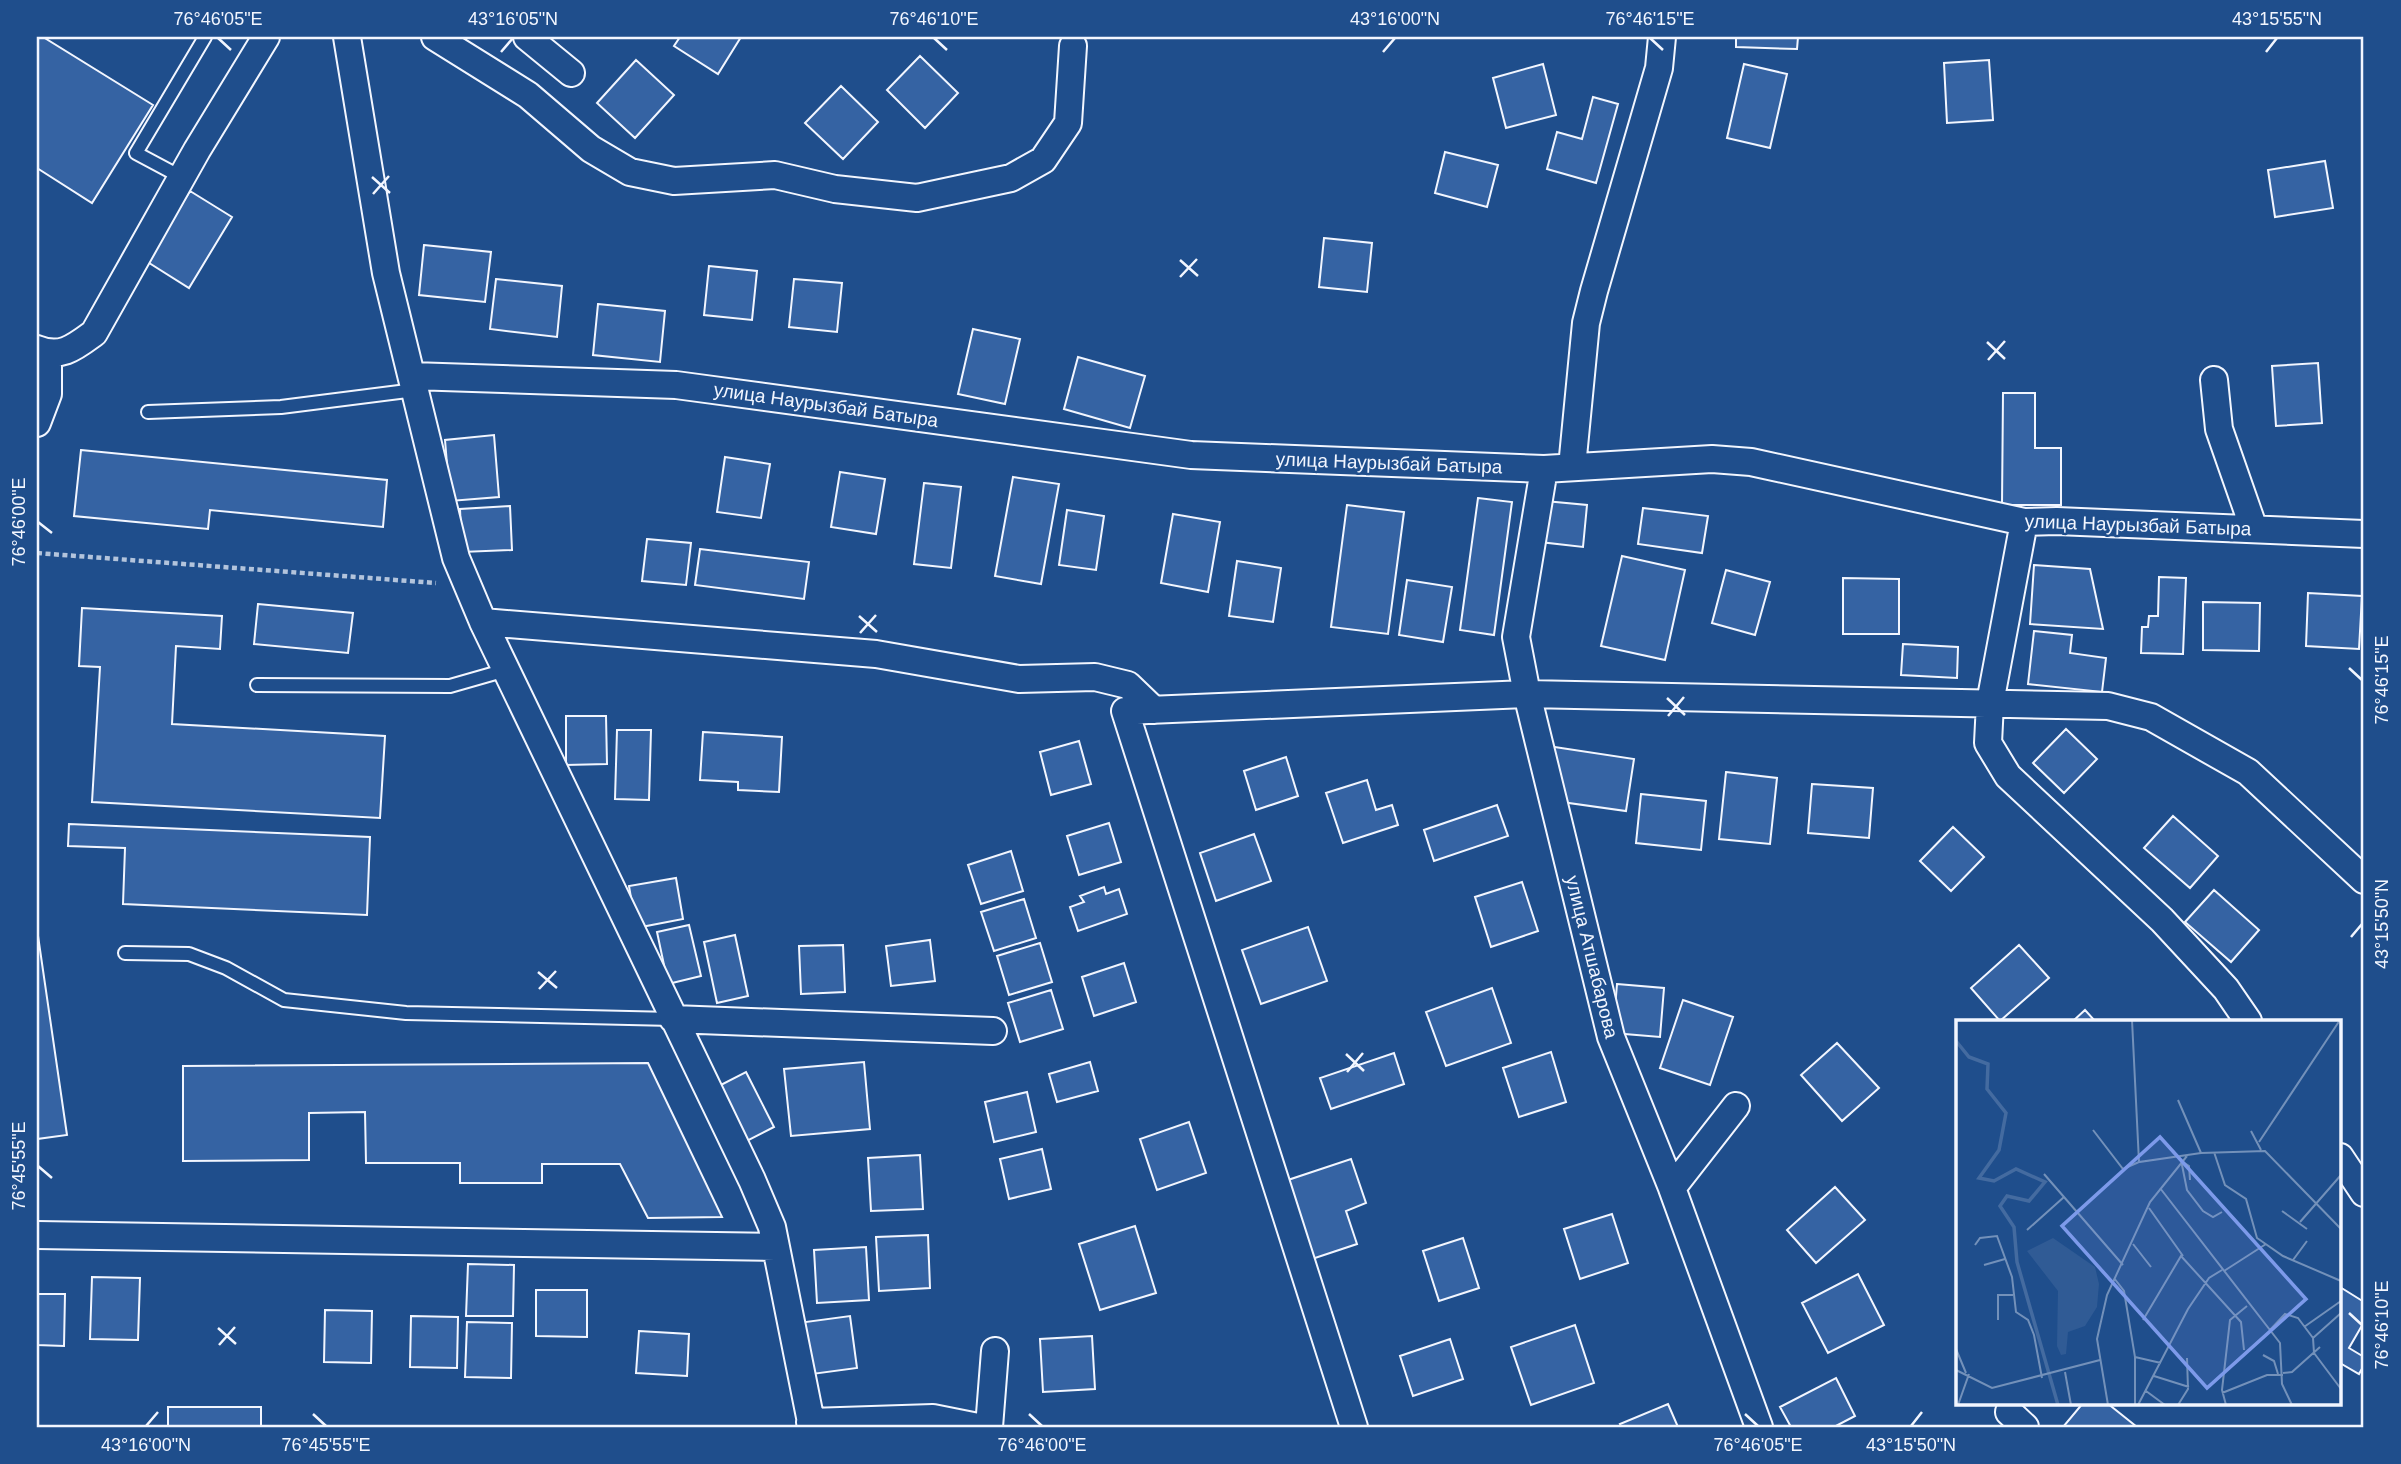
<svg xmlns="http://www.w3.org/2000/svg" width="2401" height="1464" viewBox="0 0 2401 1464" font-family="Arial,sans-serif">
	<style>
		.building { fill: #3563a3; stroke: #f2f6ff; stroke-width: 2 }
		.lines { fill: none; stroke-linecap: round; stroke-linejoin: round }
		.lane-casing { stroke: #f2f6ff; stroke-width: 16 }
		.street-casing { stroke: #f2f6ff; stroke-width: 30 }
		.path { stroke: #b3c4dc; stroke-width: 4.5; stroke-dasharray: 5 3.5; stroke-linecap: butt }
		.lane { stroke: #1f4e8c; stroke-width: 12 }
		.street { stroke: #1f4e8c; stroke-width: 26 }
		.ticks { fill: none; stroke: #f2f6ff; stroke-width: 2.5 }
		.labels { text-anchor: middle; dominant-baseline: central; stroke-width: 5; stroke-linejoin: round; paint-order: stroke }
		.street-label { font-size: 19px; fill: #f2f6ff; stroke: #1f4e8c }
		.inset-river { fill: none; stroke: #446ba0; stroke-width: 3.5 }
		.inset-road { fill: none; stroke: #7391ba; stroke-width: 2 }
		.view { fill: #7d9aea; fill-opacity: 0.15; stroke: #7d9aea; stroke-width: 3.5 }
		.inset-edge { fill: none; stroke: #f2f6ff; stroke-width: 3.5 }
		.neatline { fill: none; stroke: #f2f6ff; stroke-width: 2.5 }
		.ticks-label { font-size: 18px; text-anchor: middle; fill: #f2f6ff }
	</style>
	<rect width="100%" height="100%" fill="#1f4e8c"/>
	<!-- building -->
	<path class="building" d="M 37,37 L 43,37 L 153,105 L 92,203 L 37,168 Z
		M 680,37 L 741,37 L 718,74 L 674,46 Z
		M 1736,37 L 1798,37 L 1797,49 L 1736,47 Z
		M 920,56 L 958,93 L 925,128 L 887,90 Z
		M 636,60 L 674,95 L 635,138 L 597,103 Z
		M 1989,60 L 1993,120 L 1947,123 L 1944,63 Z
		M 1543,64 L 1556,115 L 1506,128 L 1493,78 Z
		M 1744,64 L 1787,74 L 1770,148 L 1727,138 Z
		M 841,86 L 878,122 L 843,159 L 805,123 Z
		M 1593,97 L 1618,104 L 1596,183 L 1547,169 L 1557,132 L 1582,139 Z
		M 1445,152 L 1498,165 L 1487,207 L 1435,193 Z
		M 2325,161 L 2333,208 L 2275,217 L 2268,170 Z
		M 190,191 L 232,217 L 189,288 L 146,261 Z
		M 1324,238 L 1372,243 L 1367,292 L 1319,287 Z
		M 424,245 L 491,252 L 485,302 L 419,295 Z
		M 709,266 L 757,271 L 752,320 L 704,315 Z
		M 496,279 L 562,286 L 557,337 L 490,329 Z
		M 794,279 L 842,283 L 837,332 L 789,327 Z
		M 598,304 L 665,311 L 660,362 L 593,355 Z
		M 973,329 L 1020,339 L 1005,404 L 958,394 Z
		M 1078,357 L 1145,376 L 1130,428 L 1064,409 Z
		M 2318,363 L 2322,423 L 2276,426 L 2272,366 Z
		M 2003,393 L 2035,393 L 2035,448 L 2061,448 L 2061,505 L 2002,505 Z
		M 494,435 L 499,497 L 450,501 L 445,440 Z
		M 81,450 L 387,480 L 383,527 L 210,510 L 208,529 L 74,516 Z
		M 725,457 L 770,464 L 761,518 L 717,512 Z
		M 840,472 L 885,479 L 876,534 L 831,527 Z
		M 1013,477 L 1059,484 L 1041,584 L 995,576 Z
		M 924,483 L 961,487 L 951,568 L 914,564 Z
		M 1478,498 L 1512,502 L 1494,635 L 1460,630 Z
		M 1545,501 L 1587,505 L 1583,547 L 1540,542 Z
		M 1347,505 L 1404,512 L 1388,634 L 1331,627 Z
		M 510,506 L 512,550 L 462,552 L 460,509 Z
		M 1643,508 L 1708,516 L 1702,553 L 1638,544 Z
		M 1067,510 L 1104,516 L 1096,570 L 1059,565 Z
		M 1173,514 L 1220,522 L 1208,592 L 1161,583 Z
		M 647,539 L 691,543 L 686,585 L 642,581 Z
		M 700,549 L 809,562 L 804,599 L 695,585 Z
		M 1622,556 L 1685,570 L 1665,660 L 1601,646 Z
		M 1237,561 L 1281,568 L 1273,622 L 1229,616 Z
		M 2034,565 L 2090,569 L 2103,629 L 2030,624 Z
		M 1726,570 L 1770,582 L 1755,635 L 1712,623 Z
		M 2159,577 L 2186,578 L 2183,654 L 2141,653 L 2142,627 L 2148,627 L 2149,616 L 2158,616 Z
		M 1843,578 L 1899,579 L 1899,634 L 1843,634 Z
		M 1407,580 L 1452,587 L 1443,642 L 1399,635 Z
		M 2308,593 L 2362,596 L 2359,649 L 2306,646 Z
		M 2203,602 L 2260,603 L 2259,651 L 2203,650 Z
		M 258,604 L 353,613 L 348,653 L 254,644 Z
		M 82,608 L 222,616 L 220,649 L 176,646 L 172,724 L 385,736 L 380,818 L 92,802 L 100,667 L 79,666 Z
		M 2034,631 L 2072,635 L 2070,653 L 2106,658 L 2102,692 L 2028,684 Z
		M 1903,644 L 1958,647 L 1957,678 L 1901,675 Z
		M 566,716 L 606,716 L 607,764 L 566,765 Z
		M 2066,729 L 2097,759 L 2064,793 L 2033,763 Z
		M 617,730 L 651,730 L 649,800 L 615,799 Z
		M 703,732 L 782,737 L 779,792 L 738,790 L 738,782 L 700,780 Z
		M 1079,741 L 1091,784 L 1051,795 L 1040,752 Z
		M 1548,746 L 1634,759 L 1626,811 L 1562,802 Z
		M 1286,757 L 1298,796 L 1256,810 L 1244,771 Z
		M 1726,772 L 1777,778 L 1770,844 L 1719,839 Z
		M 1367,780 L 1376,810 L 1392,805 L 1398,825 L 1343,843 L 1326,793 Z
		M 1812,784 L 1873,788 L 1869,838 L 1808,833 Z
		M 1641,794 L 1706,801 L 1701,850 L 1636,843 Z
		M 1497,805 L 1508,836 L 1434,861 L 1424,830 Z
		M 2173,816 L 2218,856 L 2190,888 L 2144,848 Z
		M 1109,823 L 1121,862 L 1079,875 L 1067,836 Z
		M 69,824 L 370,837 L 367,915 L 123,904 L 125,848 L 68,846 Z
		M 1953,827 L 1984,857 L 1951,891 L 1920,861 Z
		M 1254,834 L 1271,881 L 1216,901 L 1200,853 Z
		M 1011,851 L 1023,891 L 981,904 L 968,865 Z
		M 676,878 L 683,919 L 636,928 L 629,886 Z
		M 1522,882 L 1538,931 L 1491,947 L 1475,897 Z
		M 1104,887 L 1106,894 L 1119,889 L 1127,914 L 1078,931 L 1070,907 L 1084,902 L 1080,896 Z
		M 2214,890 L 2259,930 L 2231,962 L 2185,922 Z
		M 1024,899 L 1036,938 L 994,951 L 981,912 Z
		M 689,925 L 701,976 L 668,984 L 657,932 Z
		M 1308,927 L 1327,981 L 1261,1004 L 1242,950 Z
		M 37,929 L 67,1135 L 37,1139 Z
		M 735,935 L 748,996 L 717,1003 L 704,942 Z
		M 930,940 L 935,981 L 891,986 L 886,946 Z
		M 1040,943 L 1052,982 L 1009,995 L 997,956 Z
		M 843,945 L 845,992 L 801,994 L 799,946 Z
		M 2019,945 L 2049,978 L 2000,1021 L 1971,988 Z
		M 1124,963 L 1136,1002 L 1094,1016 L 1082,977 Z
		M 1617,984 L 1664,988 L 1660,1037 L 1613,1033 Z
		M 1492,988 L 1511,1043 L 1446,1066 L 1426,1012 Z
		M 1051,990 L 1063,1029 L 1020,1042 L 1008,1003 Z
		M 1683,1000 L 1733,1017 L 1710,1085 L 1660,1068 Z
		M 2085,1010 L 2095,1021 L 2073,1021 Z
		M 1837,1043 L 1879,1088 L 1842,1121 L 1801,1075 Z
		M 1551,1052 L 1566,1102 L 1519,1117 L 1503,1068 Z
		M 1394,1053 L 1404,1084 L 1331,1109 L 1320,1078 Z
		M 864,1062 L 870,1129 L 791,1136 L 784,1069 Z
		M 1090,1062 L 1098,1091 L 1057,1102 L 1049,1074 Z
		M 648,1063 L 722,1217 L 648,1218 L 620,1164 L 542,1164 L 542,1183 L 460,1183 L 460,1163 L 366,1163 L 365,1112 L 309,1113 L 309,1160 L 183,1161 L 183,1066 Z
		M 746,1072 L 774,1127 L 739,1145 L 711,1090 Z
		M 1027,1092 L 1036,1132 L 994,1142 L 985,1102 Z
		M 1189,1122 L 1206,1173 L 1157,1190 L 1140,1139 Z
		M 1042,1149 L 1051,1189 L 1009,1199 L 1000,1159 Z
		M 920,1155 L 923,1209 L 871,1211 L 868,1158 Z
		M 1351,1159 L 1366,1203 L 1346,1211 L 1357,1244 L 1309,1260 L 1282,1182 Z
		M 1835,1187 L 1865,1220 L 1816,1263 L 1787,1230 Z
		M 1612,1214 L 1628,1263 L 1580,1279 L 1564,1229 Z
		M 1135,1226 L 1156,1293 L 1100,1310 L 1079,1244 Z
		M 928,1235 L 930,1288 L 879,1291 L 876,1237 Z
		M 1463,1238 L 1479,1288 L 1439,1301 L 1423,1251 Z
		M 866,1247 L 869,1300 L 817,1303 L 814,1250 Z
		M 468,1264 L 514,1265 L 513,1316 L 466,1316 Z
		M 1858,1274 L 1884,1325 L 1828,1353 L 1802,1303 Z
		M 92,1277 L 140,1278 L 138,1340 L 90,1339 Z
		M 2340,1287 L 2364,1302 L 2364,1322 L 2349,1348 L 2364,1357 L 2364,1365 L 2359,1374 L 2340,1363 Z
		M 536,1290 L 587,1290 L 587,1337 L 536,1336 Z
		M 37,1294 L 65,1294 L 64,1346 L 37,1345 Z
		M 325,1310 L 372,1311 L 371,1363 L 324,1362 Z
		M 411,1316 L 458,1317 L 457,1368 L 410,1367 Z
		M 850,1316 L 857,1368 L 805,1375 L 798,1323 Z
		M 467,1322 L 512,1323 L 511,1378 L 465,1377 Z
		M 1575,1325 L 1594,1383 L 1531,1405 L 1511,1347 Z
		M 639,1331 L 689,1334 L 687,1376 L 636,1373 Z
		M 1092,1336 L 1095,1389 L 1043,1392 L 1040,1339 Z
		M 1450,1339 L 1463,1379 L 1413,1396 L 1400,1356 Z
		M 1836,1378 L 1855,1416 L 1834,1427 L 1791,1427 L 1780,1407 Z
		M 2083,1403 L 2107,1403 L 2137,1427 L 2063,1427 Z
		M 1668,1404 L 1678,1427 L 1622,1427 L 1620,1424 Z
		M 168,1407 L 261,1407 L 261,1427 L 168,1427 Z"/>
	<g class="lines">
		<defs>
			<path id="lane" d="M 181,177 L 136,153 L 205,37
				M 148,412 L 281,407 L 415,390
				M 257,685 L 450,686 L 506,670
				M 125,953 L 189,954 L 226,968 L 284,1000 L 406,1013 L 673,1019"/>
			<path id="street" d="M 347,37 L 386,273 L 456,558 L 483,622 L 752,1180 L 772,1227 L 812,1427
				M 435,37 L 528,95 L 591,149 L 630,172 L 674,181 L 775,175 L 835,189 L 917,198 L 1011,178 L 1043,160 L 1068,123 L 1073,46
				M 527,37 L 571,73
				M 37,349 C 61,359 75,347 94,333 L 197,150 L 266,37
				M 412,376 L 676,385 L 1191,455 L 1544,469 L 1712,459 L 1751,462 L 2024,522 L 2057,521 L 2364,534
				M 2214,380 L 2219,429 L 2254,529
				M 37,423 L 48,394 L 48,354
				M 1572,467 L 1586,323 L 1594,291 L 1659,68 L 1662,37
				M 1544,469 L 1516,637 L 1527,694 L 1611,1037 L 1672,1188 L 1759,1427
				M 2024,522 L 1990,703 L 1988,743 L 2008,776 L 2162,920 L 2226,989 L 2248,1021
				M 483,622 L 876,654 L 1019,679 L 1095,677 L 1128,685 L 1154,710
				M 673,1019 L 993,1031
				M 2340,1157 L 2364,1193
				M 1672,1188 L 1736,1106
				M 37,1235 L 775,1247
				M 2009,1412 L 2025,1427
				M 810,1422 L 933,1418 L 978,1427
				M 989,1427 L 995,1351
				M 1354,1427 L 1125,711 L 1527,694 L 2108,706 L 2151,717 L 2248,772 L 2364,880"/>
		</defs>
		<!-- lane casing -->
		<use href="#lane" class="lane-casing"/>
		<!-- street casing -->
		<use href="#street" class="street-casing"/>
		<!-- path -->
		<path class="path" d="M 37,553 L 436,583"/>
		<!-- lane -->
		<use href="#lane" class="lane"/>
		<!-- street -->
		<use href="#street" class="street"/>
	</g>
	<!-- ticks -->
	<path class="ticks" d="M 218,38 L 231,50M 934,38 L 947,50M 1650,38 L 1663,50M 501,52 L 513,38M 1383,52 L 1395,38M 2266,52 L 2277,38M 372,177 L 390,193M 373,194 L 389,176M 1180,260 L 1198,276M 1180,277 L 1197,259M 1987,342 L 2005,359M 1988,360 L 2005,341M 38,522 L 52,533M 859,616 L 877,632M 860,633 L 876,615M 2349,668 L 2362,680M 1667,698 L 1685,715M 1668,716 L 1684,697M 2351,937 L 2362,924M 538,972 L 557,988M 539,989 L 556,971M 1346,1054 L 1364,1071M 1347,1072 L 1363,1053M 38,1166 L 52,1178M 2349,1313 L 2362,1325M 218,1328 L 236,1344M 219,1345 L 235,1327M 313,1414 L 326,1426M 1029,1414 L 1042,1426M 1745,1414 L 1758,1426M 146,1426 L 158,1412M 1911,1426 L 1922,1412"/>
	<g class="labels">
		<!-- street labels -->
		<g class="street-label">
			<text transform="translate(826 405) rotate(8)">улица Наурызбай Батыра</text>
			<text transform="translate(1389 463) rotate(2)">улица Наурызбай Батыра</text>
			<text transform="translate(2138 525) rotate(2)">улица Наурызбай Батыра</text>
			<text transform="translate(1592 957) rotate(76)">улица Атшабарова</text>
		</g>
	</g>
	<!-- overview -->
	<g transform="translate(1956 1020)">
		<rect width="385" height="385" fill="#1f4e8c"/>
		<path d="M 97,218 L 139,247 L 143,264 L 141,287 L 129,306 L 112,312 L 110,334 L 105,335 L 101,326 L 102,271 L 71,231 Z" fill="#305b95"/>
		<path class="inset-river" d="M 0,21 L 13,37 L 32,44 L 31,69 L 50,93 L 43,130 L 23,158 L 38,161 L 60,149 L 89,162 L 73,181 L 51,176 L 44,186 L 58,207 L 61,242 L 102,385"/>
		<path class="inset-road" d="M 176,0 L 183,142 L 245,133 L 309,131 L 385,209M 222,80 L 245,133M 137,110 L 167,149 L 183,142M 295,111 L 305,130M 303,122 L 384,0M 258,132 L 269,165 L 290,179 L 301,218 L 327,236 L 385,261M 225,140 L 231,170 L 247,191 L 257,197 L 266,192M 227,142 L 233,146 L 234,160M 88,154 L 167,245M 204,168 L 324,323 L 326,364 L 336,385M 193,188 L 227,236M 326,191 L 351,209M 344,202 L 385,155M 71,210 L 108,177M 177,224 L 195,247M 19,225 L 24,218 L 41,216 L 56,257 L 60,292 L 72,300 L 78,315 L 86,358M 337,240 L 351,221M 28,245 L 49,239M 268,251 L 310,224M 158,258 L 168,271 L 179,337 L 179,385M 42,300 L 42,275 L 57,275M 187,300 L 225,236 L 285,302 L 288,330M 348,307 L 385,281M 314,310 L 329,294 L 342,298 L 357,318 L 358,333 L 385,369M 357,318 L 385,293M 0,329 L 10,353M 307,335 L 318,341 L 322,354M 179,337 L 205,343M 0,350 L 36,368 L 144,340M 109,352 L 115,385M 327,353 L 336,352 L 364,327M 198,356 L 233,367M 190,371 L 209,385M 266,373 L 311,355 L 327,355M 2,385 L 13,354M 152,385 L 141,319 L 151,275 L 194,182 L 231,136M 182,385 L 232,289 L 253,258 L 266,250M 222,385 L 232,369 L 231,338M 270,385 L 266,370 L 274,300 L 291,286"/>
		<path class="view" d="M 204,117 L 350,279 L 251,368 L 106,206 Z"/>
		<rect width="385" height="385" class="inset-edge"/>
	</g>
	<!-- border -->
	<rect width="2401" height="1464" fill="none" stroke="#1f4e8c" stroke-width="77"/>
	<rect x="38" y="38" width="2324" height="1388" class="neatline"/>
	<g class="ticks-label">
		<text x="218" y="25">76°46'05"E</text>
		<text x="513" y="25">43°16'05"N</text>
		<text x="934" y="25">76°46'10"E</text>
		<text x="1395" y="25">43°16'00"N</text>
		<text x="1650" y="25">76°46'15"E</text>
		<text x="2277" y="25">43°15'55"N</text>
		<text transform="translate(19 522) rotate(-90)" y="6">76°46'00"E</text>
		<text transform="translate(2382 680) rotate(-90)" y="6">76°46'15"E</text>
		<text transform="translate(2382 924) rotate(-90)" y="6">43°15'50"N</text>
		<text transform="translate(19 1166) rotate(-90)" y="6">76°45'55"E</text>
		<text transform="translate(2382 1325) rotate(-90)" y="6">76°46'10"E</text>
		<text x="146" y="1451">43°16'00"N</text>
		<text x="326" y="1451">76°45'55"E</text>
		<text x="1042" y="1451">76°46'00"E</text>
		<text x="1758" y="1451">76°46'05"E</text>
		<text x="1911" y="1451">43°15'50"N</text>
	</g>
</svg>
